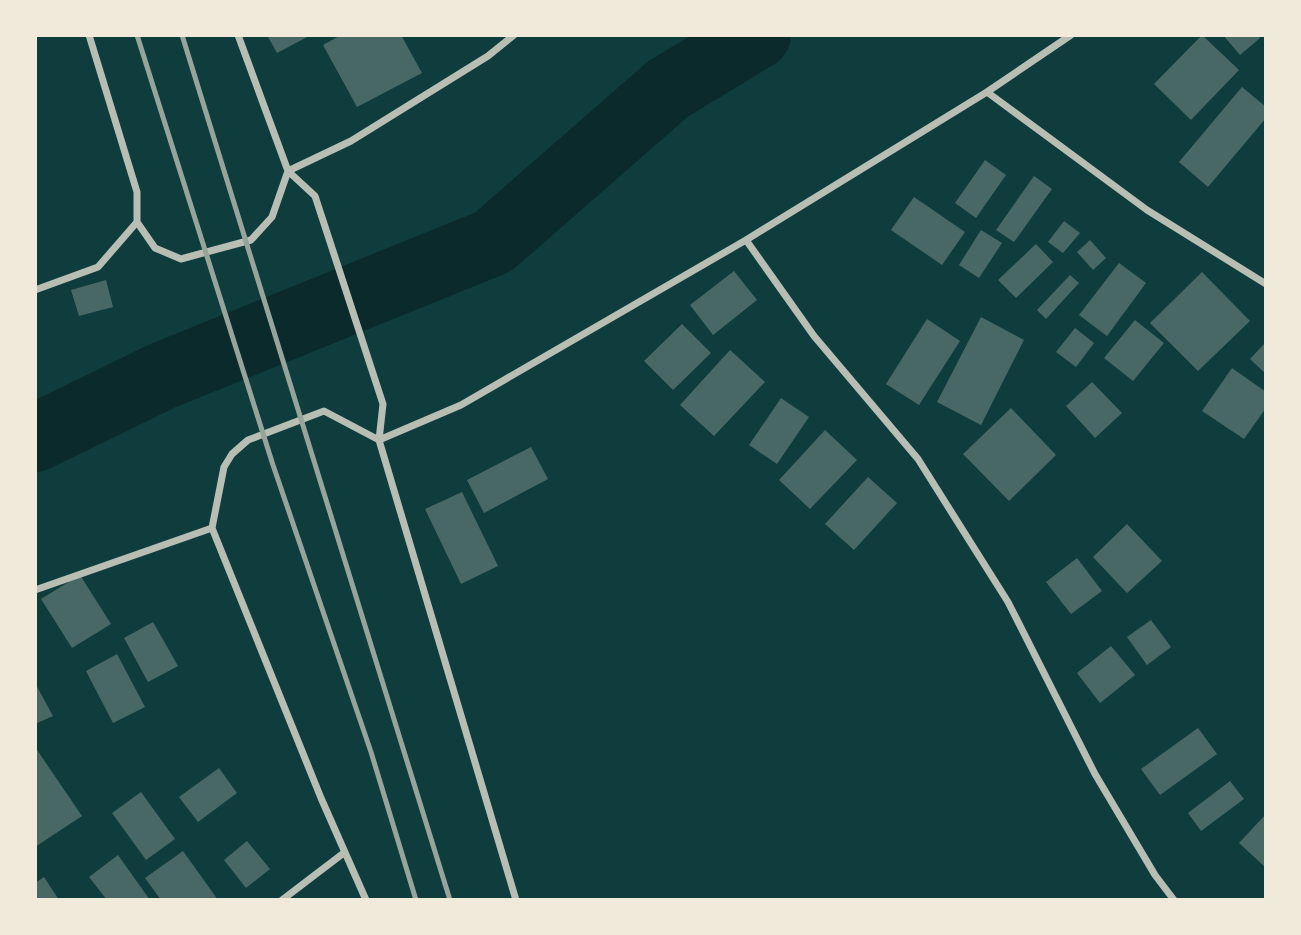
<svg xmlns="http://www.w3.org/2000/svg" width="1301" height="935" viewBox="0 0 1301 935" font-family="Lato,sans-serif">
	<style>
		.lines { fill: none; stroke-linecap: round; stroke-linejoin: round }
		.river { stroke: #0a2a2b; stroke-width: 68 }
		.building { fill: #486865 }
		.minor { stroke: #b8beb3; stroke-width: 7 }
		.rail { stroke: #97a49c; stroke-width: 5 }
	</style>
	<rect width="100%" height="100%" fill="#0f3d3e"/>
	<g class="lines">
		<!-- river -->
		<path class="river" d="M 35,438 L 162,376 L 493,242 L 668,89 L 757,35"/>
	</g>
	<!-- building -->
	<path class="building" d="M 267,35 L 311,35 L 277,53 Z
		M 341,35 L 401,35 L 422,73 L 357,107 L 323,45 Z
		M 1202,35 L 1239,70 L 1191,120 L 1154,84 Z
		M 1223,35 L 1257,35 L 1260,38 L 1240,55 Z
		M 1242,87 L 1266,107 L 1266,118 L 1208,187 L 1179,162 Z
		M 985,160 L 1006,175 L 976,218 L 955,203 Z
		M 1034,176 L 1052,189 L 1014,242 L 996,230 Z
		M 914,197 L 965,232 L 942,265 L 891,230 Z
		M 1064,221 L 1080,233 L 1063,253 L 1048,242 Z
		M 981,230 L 1002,243 L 979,278 L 959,265 Z
		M 1090,240 L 1106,258 L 1093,270 L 1077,252 Z
		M 1036,244 L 1053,262 L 1016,298 L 998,280 Z
		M 1119,263 L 1146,283 L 1107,336 L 1079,315 Z
		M 734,271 L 757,300 L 713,335 L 690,305 Z
		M 1202,272 L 1250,321 L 1198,371 L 1150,323 Z
		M 1070,275 L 1079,283 L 1046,319 L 1037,310 Z
		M 106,280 L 113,307 L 79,316 L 71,290 Z
		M 981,317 L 1024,340 L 981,425 L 937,402 Z
		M 927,319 L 960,341 L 919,405 L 886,384 Z
		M 1135,320 L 1164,343 L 1133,381 L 1104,358 Z
		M 682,324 L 711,353 L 673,390 L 644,361 Z
		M 1075,328 L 1094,343 L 1076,367 L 1056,352 Z
		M 1264,344 L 1266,346 L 1266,374 L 1250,359 Z
		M 730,350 L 765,382 L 714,436 L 680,405 Z
		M 1232,368 L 1266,392 L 1266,408 L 1244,439 L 1202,411 Z
		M 1092,382 L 1122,413 L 1095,438 L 1066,406 Z
		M 781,398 L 809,417 L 777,464 L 749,445 Z
		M 1011,408 L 1056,455 L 1009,501 L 963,454 Z
		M 825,430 L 857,460 L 810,509 L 779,480 Z
		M 531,447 L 548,479 L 484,513 L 467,480 Z
		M 868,477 L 897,503 L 854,550 L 825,524 Z
		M 462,492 L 498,566 L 461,584 L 425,509 Z
		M 1127,524 L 1162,561 L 1127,593 L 1093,557 Z
		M 1077,558 L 1102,591 L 1071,614 L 1046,582 Z
		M 80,575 L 111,624 L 72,648 L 41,599 Z
		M 1151,620 L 1171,647 L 1147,665 L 1127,637 Z
		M 153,622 L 178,666 L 148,682 L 124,638 Z
		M 1111,646 L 1135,675 L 1100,703 L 1077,673 Z
		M 117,654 L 145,707 L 113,723 L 86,671 Z
		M 35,683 L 53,716 L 35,724 Z
		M 1198,728 L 1217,754 L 1160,795 L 1141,769 Z
		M 35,747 L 82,816 L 35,847 Z
		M 219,768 L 237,793 L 198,822 L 179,797 Z
		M 1230,781 L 1244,799 L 1201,831 L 1188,813 Z
		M 141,792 L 175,839 L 146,860 L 112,813 Z
		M 1266,814 L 1266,868 L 1239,843 Z
		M 247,841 L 270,869 L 246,888 L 224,860 Z
		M 183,851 L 218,900 L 161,900 L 145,878 Z
		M 118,855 L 150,900 L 107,900 L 89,877 Z
		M 44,877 L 59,900 L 35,900 L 35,883 Z"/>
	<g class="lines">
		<!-- minor -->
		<path class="minor" d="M 89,35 L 137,192 L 137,222 L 155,248 L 181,259 L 251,240 L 272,217 L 288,171 L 351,141 L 488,56 L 514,35
			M 238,35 L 288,171 L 315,196 L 383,404 L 379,440 L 516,900
			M 987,92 L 1147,210 L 1266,284
			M 746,240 L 814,336 L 918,459 L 1008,602 L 1095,774 L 1155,875 L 1174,900
			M 35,290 L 98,267 L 137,222
			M 379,440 L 461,405 L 746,240 L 987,92 L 1071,35
			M 35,590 L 212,528
			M 282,900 L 345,852
			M 366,900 L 321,798 L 212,528 L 224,467 L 232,454 L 248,440 L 324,411 L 379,440"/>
		<!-- rail -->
		<path class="rail" d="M 137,35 L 273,465 L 371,752 L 416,900
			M 182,35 L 450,900"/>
	</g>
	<!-- border -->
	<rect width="1301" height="935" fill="none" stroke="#f1e9da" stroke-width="74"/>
</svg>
